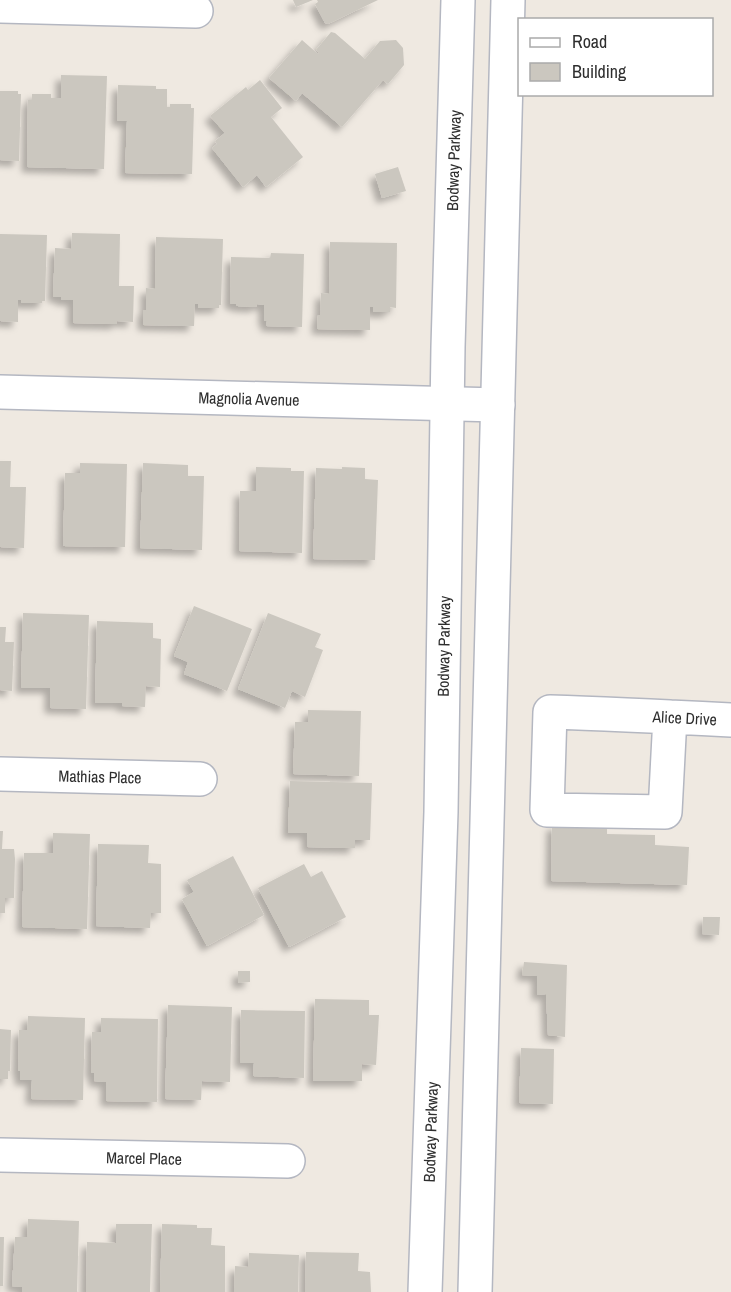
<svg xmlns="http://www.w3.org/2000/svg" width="731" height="1292" viewBox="0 0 731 1292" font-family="'Archivo Narrow',sans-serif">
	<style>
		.building { fill: #cbc7bf; filter: url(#shadow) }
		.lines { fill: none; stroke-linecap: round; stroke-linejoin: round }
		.minor-casing { stroke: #b4b7c1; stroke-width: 36 }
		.minor { stroke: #fff; stroke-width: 33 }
		.labels { text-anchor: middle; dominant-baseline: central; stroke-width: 6; stroke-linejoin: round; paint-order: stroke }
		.street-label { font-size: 16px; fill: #2e2e2e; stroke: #fff }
	</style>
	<defs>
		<filter id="shadow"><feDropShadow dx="-5.5" dy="5.5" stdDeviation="3" flood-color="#0004"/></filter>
	</defs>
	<rect width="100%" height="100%" fill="#efe9e1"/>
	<!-- building -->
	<path class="building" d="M 293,0 L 313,0 L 296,7 Z
		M 317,0 L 378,0 L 328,24 L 325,23 L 315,4 L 318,2 Z
		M 331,32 L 335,33 L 365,59 L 380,41 L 396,40 L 403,48 L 404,65 L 388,84 L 383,80 L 342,127 L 302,93 L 296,101 L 269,78 L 302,40 L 318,54 L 319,53 L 316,50 Z
		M 61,75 L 107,76 L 104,169 L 27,167 L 28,100 L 32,100 L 32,94 L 51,94 L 51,98 L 61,98 Z
		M 260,80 L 282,108 L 271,117 L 303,157 L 266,187 L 257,175 L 243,187 L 212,148 L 217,144 L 215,141 L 225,133 L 210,116 L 246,87 L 248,90 Z
		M 118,85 L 156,86 L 156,89 L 167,89 L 167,107 L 170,107 L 170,104 L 191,104 L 191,108 L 194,108 L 192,174 L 125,173 L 127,121 L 117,121 Z
		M 0,91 L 18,91 L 18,94 L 21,94 L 19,161 L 0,160 Z
		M 398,167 L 406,191 L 382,198 L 375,174 Z
		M 72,233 L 120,234 L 119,286 L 134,286 L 133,322 L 117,321 L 117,324 L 73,323 L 73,300 L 61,300 L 61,297 L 53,297 L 55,248 L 71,249 Z
		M 0,234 L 47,235 L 45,301 L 42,301 L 42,303 L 21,303 L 21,300 L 18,300 L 18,322 L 0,321 Z
		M 156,237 L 223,239 L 221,305 L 219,305 L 219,308 L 198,308 L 198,304 L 195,304 L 194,326 L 143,325 L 143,310 L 146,310 L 146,288 L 155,289 Z
		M 330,242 L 397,243 L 396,308 L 390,307 L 390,312 L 373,312 L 373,307 L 370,307 L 370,330 L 317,329 L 318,315 L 320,315 L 321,293 L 329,294 Z
		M 271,253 L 304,254 L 302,327 L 266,326 L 267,321 L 264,321 L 264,305 L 257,304 L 256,307 L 237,306 L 236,304 L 230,304 L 231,257 L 270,258 Z
		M 0,461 L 11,461 L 10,487 L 26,487 L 24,548 L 0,547 Z
		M 80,463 L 127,464 L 125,547 L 63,546 L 65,473 L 80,473 Z
		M 143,463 L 188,465 L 188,476 L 204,476 L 202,550 L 140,548 Z
		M 256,467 L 291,468 L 291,471 L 304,471 L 302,553 L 239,551 L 240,491 L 256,491 Z
		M 342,467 L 365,468 L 365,479 L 378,480 L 375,560 L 313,559 L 316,468 L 342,469 Z
		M 194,606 L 252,629 L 227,691 L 184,674 L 188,662 L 174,656 Z
		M 23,613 L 89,615 L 86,709 L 50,708 L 50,688 L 21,688 Z
		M 268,613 L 321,634 L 315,647 L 323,650 L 305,697 L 292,691 L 285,708 L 238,689 Z
		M 97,621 L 153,623 L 153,638 L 161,639 L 160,687 L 146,686 L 145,707 L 122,706 L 122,703 L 95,703 Z
		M 0,627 L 6,627 L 5,642 L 14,642 L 12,691 L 0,690 Z
		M 308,710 L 361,711 L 359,776 L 293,774 L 295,722 L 308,722 Z
		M 290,781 L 372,783 L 370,840 L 355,840 L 355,848 L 307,847 L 307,833 L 288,833 Z
		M 552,825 L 607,826 L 607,834 L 655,835 L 655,845 L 689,847 L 687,885 L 551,881 Z
		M 0,831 L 3,831 L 2,849 L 14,849 L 15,859 L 14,898 L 5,898 L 5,913 L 0,913 Z
		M 53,833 L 90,834 L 87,929 L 22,927 L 24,853 L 53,853 Z
		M 98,844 L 149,845 L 148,863 L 161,864 L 161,913 L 151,913 L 150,928 L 96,926 Z
		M 233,856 L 264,915 L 207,946 L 182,899 L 194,892 L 187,880 Z
		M 304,864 L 311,877 L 322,871 L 346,917 L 289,947 L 258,888 Z
		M 703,917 L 720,917 L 719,935 L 702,934 Z
		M 524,962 L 567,965 L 565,1037 L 548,1035 L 546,994 L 537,995 L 537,976 L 522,975 Z
		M 238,971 L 250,971 L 250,982 L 238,983 Z
		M 315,999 L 369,1000 L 369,1015 L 379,1015 L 376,1065 L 362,1064 L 362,1081 L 313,1081 Z
		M 168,1005 L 232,1007 L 230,1082 L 202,1081 L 201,1100 L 165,1099 Z
		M 241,1010 L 305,1011 L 304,1078 L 253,1076 L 254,1063 L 240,1063 Z
		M 28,1016 L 85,1018 L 83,1100 L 31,1099 L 32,1080 L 20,1080 L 20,1071 L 18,1071 L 19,1030 L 27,1030 Z
		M 101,1018 L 158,1019 L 157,1102 L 106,1101 L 106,1082 L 94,1081 L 94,1073 L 91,1073 L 92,1032 L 101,1032 Z
		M 0,1029 L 11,1030 L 10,1071 L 8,1071 L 8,1079 L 0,1079 Z
		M 521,1048 L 554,1049 L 553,1104 L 519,1103 Z
		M 28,1219 L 79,1221 L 77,1292 L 22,1292 L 22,1287 L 12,1286 L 15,1237 L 27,1237 Z
		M 116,1224 L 152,1224 L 150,1292 L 86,1292 L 87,1242 L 116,1243 Z
		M 162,1224 L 197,1225 L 197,1228 L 212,1228 L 211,1245 L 225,1246 L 225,1292 L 160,1292 Z
		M 0,1237 L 4,1237 L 3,1286 L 0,1286 Z
		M 306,1252 L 359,1253 L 358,1271 L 370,1272 L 371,1292 L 305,1292 Z
		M 249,1253 L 299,1255 L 298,1292 L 234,1292 L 235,1266 L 248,1267 Z"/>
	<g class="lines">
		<defs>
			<g id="minor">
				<path d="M 0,6 L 196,11"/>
				<path id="s1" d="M 0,392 L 498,405"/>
				<path id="s2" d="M 670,717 L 665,812 L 547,810 L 550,712 C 610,714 671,717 731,720"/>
				<path id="s3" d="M 0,774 L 200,779"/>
				<path id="s4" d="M 0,1155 L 288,1161"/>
				<path id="s5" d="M 425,1292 L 441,812 L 448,347 L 458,0"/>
				<path d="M 475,1292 L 508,0"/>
			</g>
		</defs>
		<!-- minor casing -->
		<use href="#minor" class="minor-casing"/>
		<!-- minor -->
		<use href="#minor" class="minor"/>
	</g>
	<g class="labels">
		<!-- street labels -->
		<g class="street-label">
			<text stroke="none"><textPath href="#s5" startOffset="1132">Bodway Parkway</textPath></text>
			<text stroke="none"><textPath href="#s1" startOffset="249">Magnolia Avenue</textPath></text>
			<text stroke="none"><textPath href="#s5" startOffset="646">Bodway Parkway</textPath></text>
			<text stroke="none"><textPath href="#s2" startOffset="446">Alice Drive</textPath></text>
			<text stroke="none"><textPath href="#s3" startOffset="100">Mathias Place</textPath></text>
			<text stroke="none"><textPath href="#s5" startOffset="160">Bodway Parkway</textPath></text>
			<text stroke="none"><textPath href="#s4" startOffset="144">Marcel Place</textPath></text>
		</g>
	</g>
	<!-- legend -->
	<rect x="518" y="18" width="195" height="78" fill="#ffffff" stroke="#ababab" stroke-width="1.5"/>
	<rect x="530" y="38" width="30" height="9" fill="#ffffff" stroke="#ababab" stroke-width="1.5"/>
	<text x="572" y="48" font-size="18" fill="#2e2e2e">Road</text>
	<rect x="530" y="63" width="30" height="18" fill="#cbc7bf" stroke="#ababab" stroke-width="1.5"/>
	<text x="572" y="78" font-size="18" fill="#2e2e2e">Building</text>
</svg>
